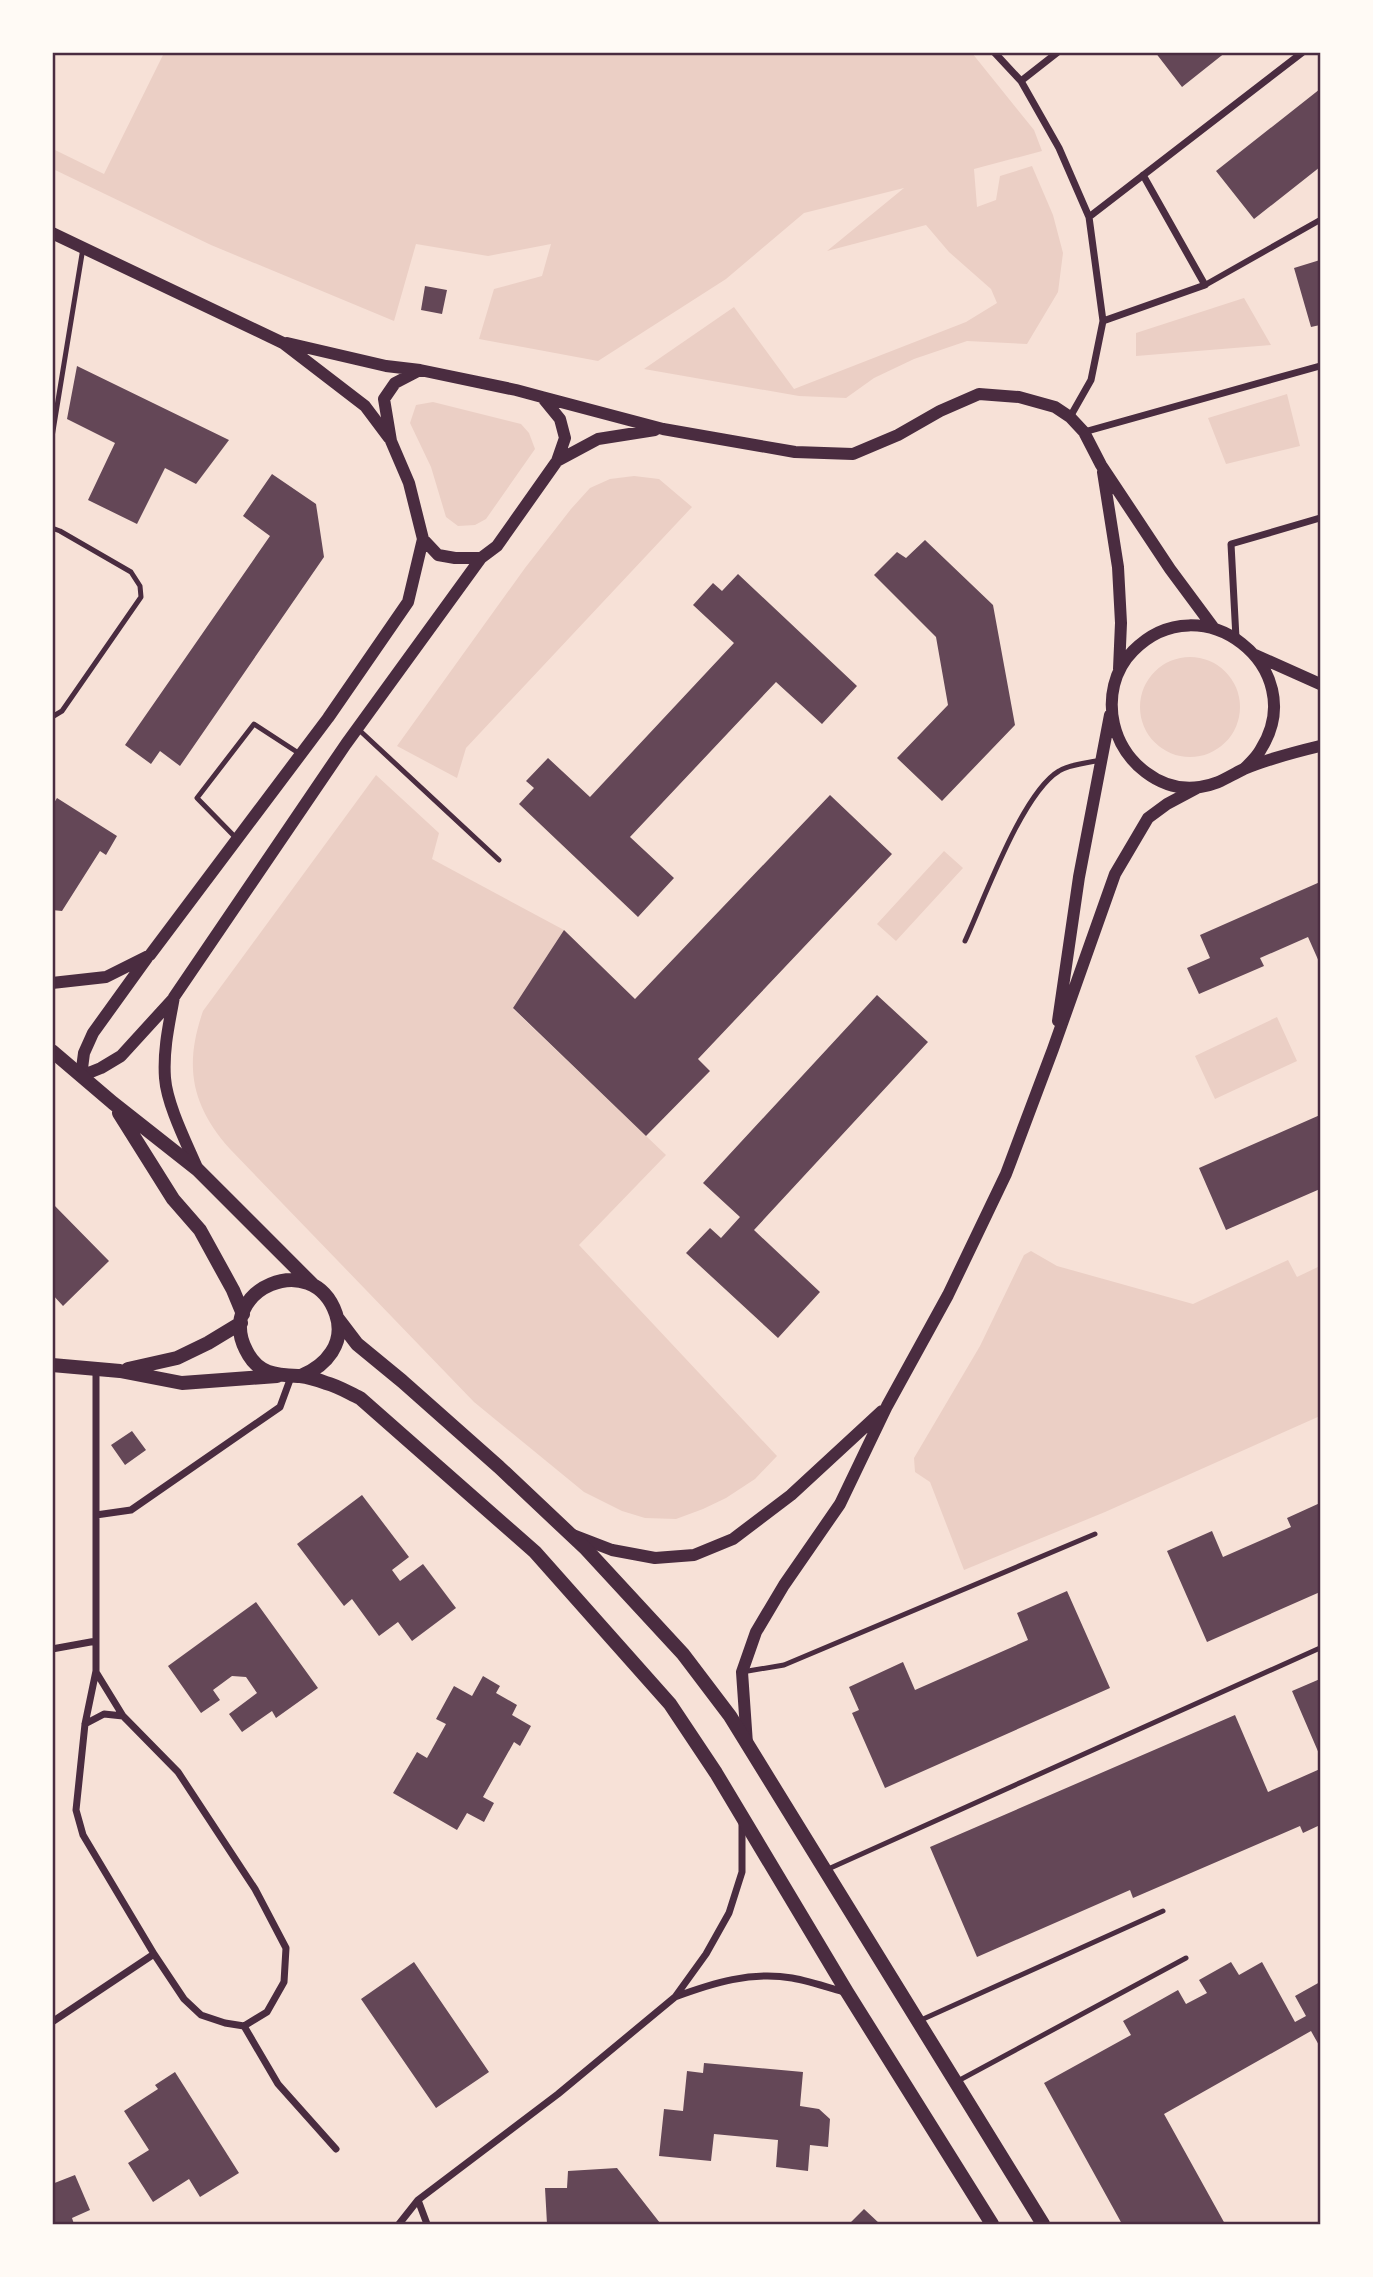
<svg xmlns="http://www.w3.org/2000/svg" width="1373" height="2277" viewBox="0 0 1373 2277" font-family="'Noto Sans',sans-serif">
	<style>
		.green { fill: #ebcfc5 }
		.building { fill: #644757 }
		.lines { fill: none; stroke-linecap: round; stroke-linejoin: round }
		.service { stroke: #4a2c40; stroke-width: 5 }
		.pedestrian { stroke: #4a2c40; stroke-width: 6 }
		.minor { stroke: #4a2c40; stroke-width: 7 }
		.tertiary { stroke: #4a2c40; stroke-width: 12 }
		.secondary { stroke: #4a2c40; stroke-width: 14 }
		.neatline { fill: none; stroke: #4a2c40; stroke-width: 2.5 }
	</style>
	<rect width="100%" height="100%" fill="#f7e1d7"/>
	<!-- green -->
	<path class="green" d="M 164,53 L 972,53 L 1034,130 L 1042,151 L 974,169 L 977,207 L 996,200 L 1000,176 L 1032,166 L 1053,215 L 1063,253 L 1058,292 L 1027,344 L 967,341 L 914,359 L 874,378 L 846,398 L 799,396 L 644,369 L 734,307 L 794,389 L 966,322 L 997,303 L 991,289 L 949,252 L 926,225 L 827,251 L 904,188 L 804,213 L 726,279 L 598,361 L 479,339 L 494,289 L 542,276 L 551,244 L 488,256 L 416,244 L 394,321 L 211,245 L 53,169 L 53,149 L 104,174 Z
		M 1244,298 L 1271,345 L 1136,356 L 1136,333 Z
		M 1287,394 L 1300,446 L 1226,464 L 1208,418 Z
		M 433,402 L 521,424 L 529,433 L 535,449 L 486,519 L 475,525 L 458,526 L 446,517 L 431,467 L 410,423 L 416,405 Z
		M 634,476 L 659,479 L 692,507 L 466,748 L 457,778 L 397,746 L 525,568 L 571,509 L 590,488 L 610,479 Z
		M1140 707a50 50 0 1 1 100 0a50 50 0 1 1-100 0Z
		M 376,775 L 439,833 L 432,859 L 564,930 L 513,1009 L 666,1155 L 579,1245 L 777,1456 L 755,1479 L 726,1498 L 703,1509 L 676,1519 L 645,1518 L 622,1511 L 584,1492 L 474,1402 L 230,1149 C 191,1105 184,1066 203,1011 Z
		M 944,851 L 963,868 L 896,941 L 877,924 Z
		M 1277,1017 L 1297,1061 L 1215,1099 L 1195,1056 Z
		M 1031,1251 L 1057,1266 L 1193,1304 L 1288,1260 L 1297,1277 L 1320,1266 L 1320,1416 L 1105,1512 L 964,1570 L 930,1482 L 915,1472 L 914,1458 L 980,1346 L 1024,1255 Z"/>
	<!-- building -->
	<path class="building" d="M 1155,52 L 1226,52 L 1182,87 Z
		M 1320,89 L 1320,167 L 1254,219 L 1216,171 Z
		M 1320,260 L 1320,325 L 1311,327 L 1294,268 Z
		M 425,286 L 447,290 L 442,314 L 421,310 Z
		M 77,366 L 229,440 L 196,484 L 165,468 L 137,524 L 88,500 L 115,443 L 67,419 Z
		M 272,474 L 316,504 L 324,557 L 180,766 L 160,751 L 151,764 L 125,745 L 270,536 L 243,516 Z
		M 925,540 L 993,605 L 1015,725 L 942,801 L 897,758 L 948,705 L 936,637 L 874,575 L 897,552 L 906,558 Z
		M 738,574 L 857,686 L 822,724 L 776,682 L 630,837 L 674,878 L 638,917 L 519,804 L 534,788 L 526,781 L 548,758 L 590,797 L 734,643 L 693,605 L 713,583 L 722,591 Z
		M 830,795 L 892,854 L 698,1059 L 710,1071 L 646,1136 L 513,1008 L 564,930 L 635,999 Z
		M 57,798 L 117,836 L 106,855 L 100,851 L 62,911 L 52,910 L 52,806 Z
		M 1320,882 L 1320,964 L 1308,937 L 1260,958 L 1264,966 L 1199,994 L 1187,968 L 1210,958 L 1200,935 Z
		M 877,995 L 928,1042 L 754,1230 L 820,1292 L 778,1338 L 686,1253 L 710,1228 L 721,1238 L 740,1217 L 703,1183 Z
		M 1320,1115 L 1320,1189 L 1226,1230 L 1199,1168 Z
		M 52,1203 L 109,1261 L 63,1306 L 52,1294 Z
		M 132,1431 L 146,1450 L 125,1465 L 111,1445 Z
		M 362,1495 L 409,1557 L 392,1570 L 400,1581 L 423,1564 L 456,1608 L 412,1641 L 398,1622 L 379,1636 L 352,1599 L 344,1606 L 297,1544 Z
		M 1320,1503 L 1320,1592 L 1207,1642 L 1167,1551 L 1212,1531 L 1223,1557 L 1291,1527 L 1287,1518 Z
		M 1067,1591 L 1110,1688 L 885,1788 L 852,1713 L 859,1710 L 849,1687 L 903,1662 L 915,1690 L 1028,1640 L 1017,1613 Z
		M 256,1602 L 318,1688 L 276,1718 L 272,1711 L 242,1732 L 229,1714 L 257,1693 L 246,1677 L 232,1676 L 213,1690 L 220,1700 L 201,1713 L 168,1666 Z
		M 483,1676 L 500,1686 L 496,1693 L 517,1705 L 512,1715 L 531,1726 L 520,1746 L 514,1742 L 483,1797 L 494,1803 L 484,1822 L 467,1813 L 457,1830 L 393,1793 L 417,1752 L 427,1758 L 446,1724 L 436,1719 L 454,1686 L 472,1696 Z
		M 1320,1679 L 1320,1756 L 1292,1691 Z
		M 1235,1715 L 1268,1792 L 1320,1769 L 1320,1825 L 1303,1833 L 1300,1826 L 1133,1898 L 1130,1890 L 977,1957 L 930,1847 Z
		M 414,1962 L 489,2072 L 436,2108 L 361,1999 Z
		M 1231,1962 L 1239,1975 L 1262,1962 L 1295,2022 L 1306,2016 L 1295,1996 L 1320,1982 L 1320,2047 L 1311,2031 L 1164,2114 L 1225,2224 L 1122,2224 L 1044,2083 L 1131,2035 L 1123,2021 L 1178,1990 L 1186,2004 L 1207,1993 L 1199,1980 Z
		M 704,2063 L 803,2072 L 800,2106 L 819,2109 L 830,2119 L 828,2147 L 810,2145 L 808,2171 L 776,2167 L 778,2140 L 714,2134 L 711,2161 L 659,2156 L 664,2109 L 683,2111 L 687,2071 L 703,2073 Z
		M 175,2072 L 239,2173 L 200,2197 L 189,2179 L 153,2202 L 128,2163 L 149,2150 L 124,2111 L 158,2089 L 155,2085 Z
		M 617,2168 L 660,2223 L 658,2224 L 547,2224 L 545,2188 L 567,2188 L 568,2171 Z
		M 75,2175 L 90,2210 L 72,2218 L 74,2224 L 52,2224 L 52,2184 Z
		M 864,2209 L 880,2224 L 849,2224 Z"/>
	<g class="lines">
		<!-- service -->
		<path class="service" d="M 52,437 L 83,248
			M 52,528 L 60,531 L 131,572 L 140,586 L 141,597 L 62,711 L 52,717
			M 357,728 L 499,860
			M 237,839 L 197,798 L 254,724 L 300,754
			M 965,941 C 984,900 1022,793 1059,771 C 1070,764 1088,763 1101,760
			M 742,1672 L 784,1665 L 1095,1534
			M 826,1870 L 1320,1648
			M 921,2020 L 1163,1911
			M 956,2082 L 1186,1958"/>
		<!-- pedestrian -->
		<path class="pedestrian" d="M 1205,285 L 1320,220"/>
		<!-- minor -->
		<path class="minor" d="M 994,52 L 1021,81 L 1059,148 L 1089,217 L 1103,321 L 1091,380 L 1070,417
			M 1021,81 L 1058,52
			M 1089,217 L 1303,52
			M 1103,321 L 1205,285 L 1143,175
			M 1084,432 L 1320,366
			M 1236,638 L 1231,544 L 1320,518
			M 96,1515 L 131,1510 L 280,1407 L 291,1377
			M 52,1649 L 96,1641
			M 96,1672 L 123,1716
			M 85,1724 L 104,1714 L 123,1716 L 178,1772 L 255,1889 L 286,1948 L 284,1982 L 267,2012 L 244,2026 L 225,2023 L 201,2015 L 184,1999 L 154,1954 L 83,1835 L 76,1810 L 85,1724 L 96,1671 L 96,1370
			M 675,1997 C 713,1983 751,1971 792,1978 C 809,1981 827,1987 844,1992
			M 52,2022 L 154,1954
			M 244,2026 L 278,2084 L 336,2149
			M 418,2200 L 427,2224
			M 399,2224 L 418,2200 L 558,2094 L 675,1997 L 706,1954 L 729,1913 L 742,1872 L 742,1821"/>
		<!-- tertiary -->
		<path class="tertiary" d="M 52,233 L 283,343 L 365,406 L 389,438
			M 287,343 L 386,366 L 420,370
			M 542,397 L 663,429 L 795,452 L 853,454 L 898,435 L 940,411 L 979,394 L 1019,397 L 1055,407 L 1070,417 L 1084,432 L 1101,465 L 1170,569 L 1213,627
			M 557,461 L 565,438 L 560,419 L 542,397 L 516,390 L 420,370 L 395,383 L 384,399 L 391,441 L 409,483 L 423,539 L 438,555 L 455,558 L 481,558 L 497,546 L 557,461 L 598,439 L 655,430
			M 1103,472 L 1118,567 L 1121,623 L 1119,669
			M 1255,655 L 1320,684
			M 1244,769 C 1250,763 1257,757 1261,749 C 1312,668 1201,581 1133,651 C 1114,670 1108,698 1114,724 C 1123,762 1160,793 1200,787 C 1220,784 1227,777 1244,769 C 1268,759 1295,752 1320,746
			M 52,983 L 106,977 L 150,955 L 328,718 L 408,602 L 423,539
			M 1058,1021 L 1079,877 L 1110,715
			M 81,1076 L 84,1053 L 93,1033 L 147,958
			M 81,1076 L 101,1068 L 121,1056 L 173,999
			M 198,1170 C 187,1144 167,1105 165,1078 C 163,1050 169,1024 174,997 L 346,744 L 481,558
			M 573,1535 L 612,1550 L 655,1558 L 694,1555 L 733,1539 L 791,1495 L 882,1411
			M 747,1744 L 742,1672 L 756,1632 L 784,1585 L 840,1504 L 887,1406 L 948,1295 L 1006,1174 L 1053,1049 L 1115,874 L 1148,818 L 1167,804 L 1197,788"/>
		<!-- secondary -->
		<path class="secondary" d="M 52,1051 L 113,1103 L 198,1170 L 312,1284
			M 119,1113 L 173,1199 L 200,1230 L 233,1290 L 243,1314
			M 338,1319 L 357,1344 L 402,1381 L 499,1467 L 586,1549 L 683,1654 L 730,1716 L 1043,2224
			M 52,1365 L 120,1371 L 182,1383 L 277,1376
			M 128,1369 L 177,1358 L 208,1343 L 241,1323
			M 301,1376 C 326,1366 346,1343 336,1314 C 313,1247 215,1290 246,1350 C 258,1375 277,1375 300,1376 C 309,1377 318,1380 326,1383 C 338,1386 349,1393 360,1398 L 535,1552 L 670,1704 L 716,1773 L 847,1992 L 992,2224"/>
	</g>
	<!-- border -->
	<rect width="1373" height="2277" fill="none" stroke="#fffaf5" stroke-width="108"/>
	<rect x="54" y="54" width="1265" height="2169" class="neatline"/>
</svg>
